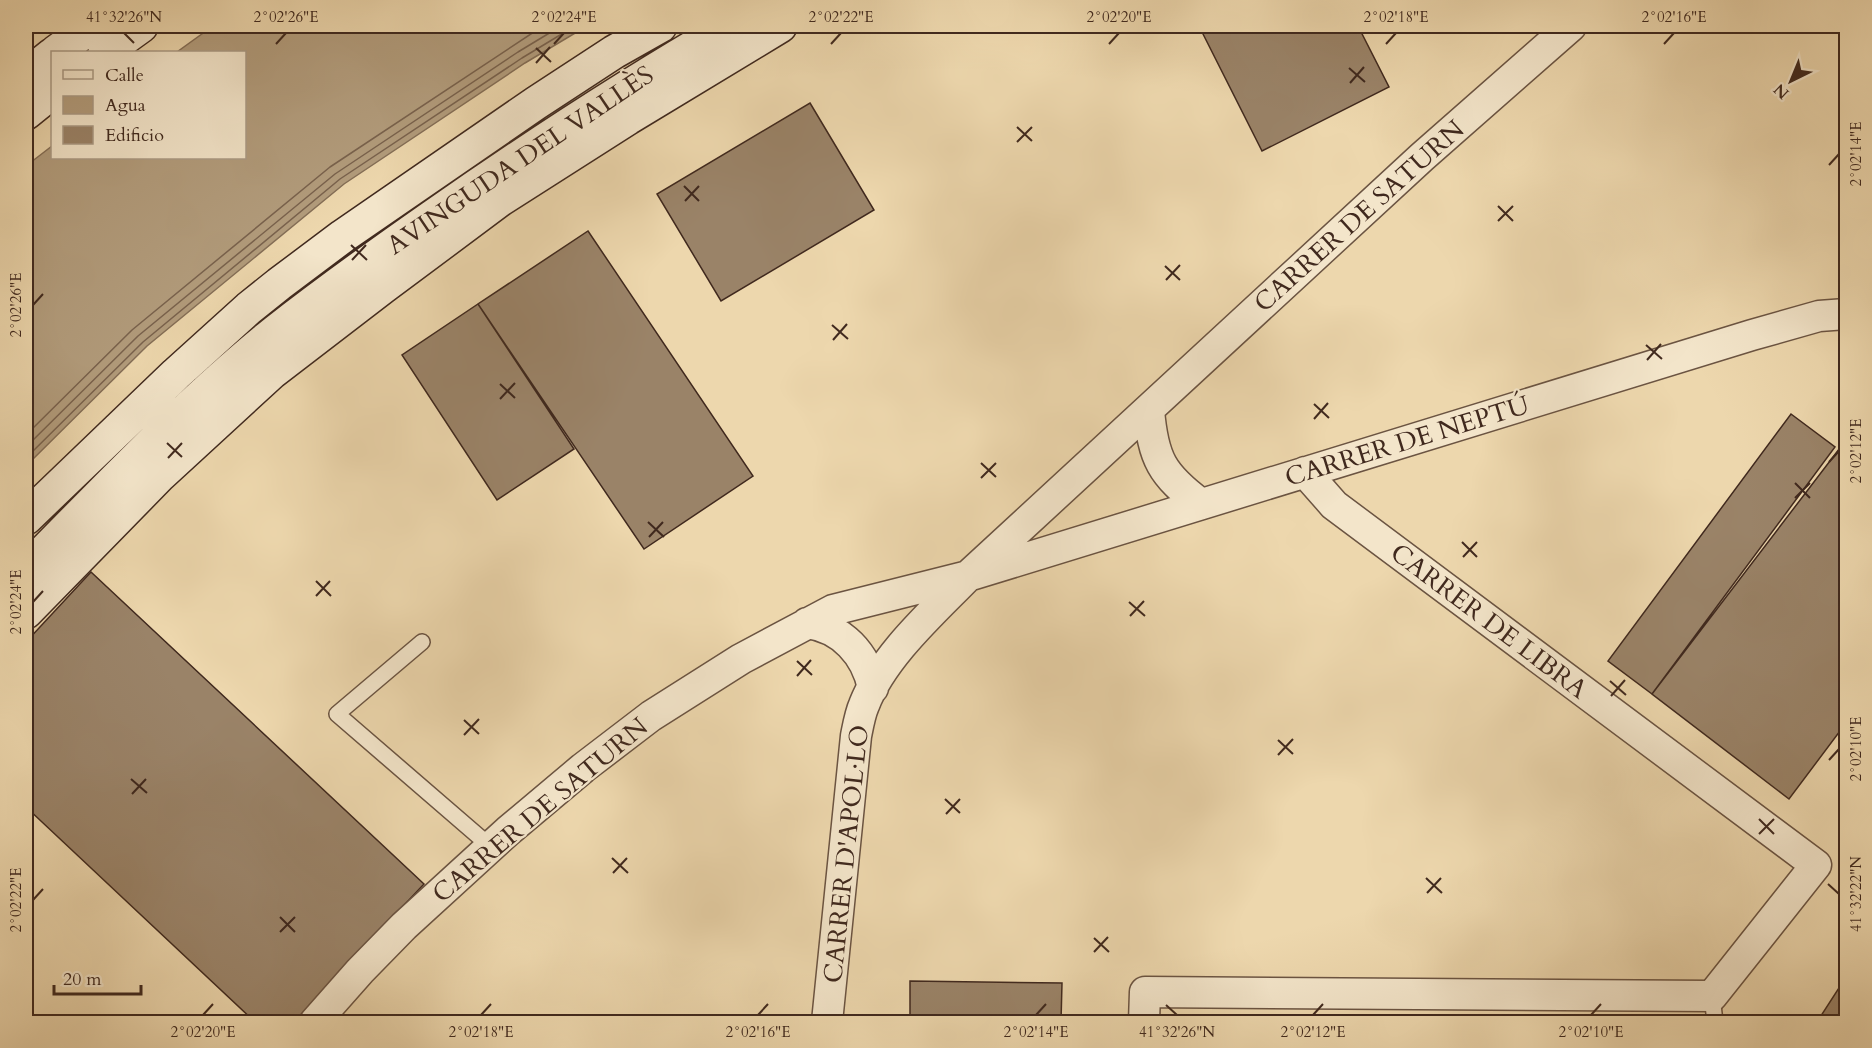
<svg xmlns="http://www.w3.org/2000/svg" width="1872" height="1048" viewBox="0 0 1872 1048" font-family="Cardo,serif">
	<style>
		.water { fill: #b29c7c; stroke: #846e56; stroke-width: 1.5 }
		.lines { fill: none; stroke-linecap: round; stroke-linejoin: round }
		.shore { stroke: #79624d; stroke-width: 1.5 }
		.building { fill: #9a8368; stroke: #40291e; stroke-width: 1.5 }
		.lane-casing { stroke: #6b5442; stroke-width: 18 }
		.street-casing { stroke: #6b5442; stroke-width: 33 }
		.secondary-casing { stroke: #40291e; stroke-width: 36 }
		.lane { stroke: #f3e5ca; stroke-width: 15 }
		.street { stroke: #f3e5ca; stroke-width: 30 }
		.secondary { stroke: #f3e5ca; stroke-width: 33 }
		.ticks { fill: none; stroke: #40291e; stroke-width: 2 }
		.labels { text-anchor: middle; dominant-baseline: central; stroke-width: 4.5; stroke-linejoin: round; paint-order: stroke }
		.street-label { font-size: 26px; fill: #40291e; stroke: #f3e5ca }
		.neatline { fill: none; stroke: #40291e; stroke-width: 2 }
		.ticks-label { font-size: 15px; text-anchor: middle; fill: #40291e }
	</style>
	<rect width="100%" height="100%" fill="#edd7ad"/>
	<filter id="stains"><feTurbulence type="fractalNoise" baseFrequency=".00333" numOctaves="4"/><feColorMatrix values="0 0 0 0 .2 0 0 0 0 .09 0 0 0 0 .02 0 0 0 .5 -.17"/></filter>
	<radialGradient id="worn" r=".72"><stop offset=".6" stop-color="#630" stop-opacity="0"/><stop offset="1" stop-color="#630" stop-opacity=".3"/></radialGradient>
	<!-- water -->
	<path class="water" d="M 213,26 L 587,26 L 525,63 L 344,184 L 147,346 L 26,466 L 26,166 L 52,146 L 52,158 L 244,158 L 244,52 L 177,52 Z"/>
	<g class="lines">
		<!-- shore -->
		<path class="shore" d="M 26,435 L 132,330 L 330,167 L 543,26
			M 26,447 L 138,336 L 335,174 L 518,52 L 561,26
			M 26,458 L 143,342 L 340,179 L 522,58 L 575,26"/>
	</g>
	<!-- building -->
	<path class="building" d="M 1199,26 L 1358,26 L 1389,87 L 1262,151 Z
		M 810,103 L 874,210 L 721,301 L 657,194 Z
		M 588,231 L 753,476 L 644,549 L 478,304 Z
		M 478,304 L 574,449 L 497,500 L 402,355 Z
		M 1791,414 L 1835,447 L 1652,694 L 1608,661 Z
		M 1846,440 L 1846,723 L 1789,799 L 1652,694 Z
		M 91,572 L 424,884 L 294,1022 L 255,1022 L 26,807 L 26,642 Z
		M 1846,977 L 1846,1022 L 1817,1022 Z
		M 910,981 L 1062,983 L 1061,1022 L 910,1022 Z"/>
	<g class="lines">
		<defs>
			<path id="lane" d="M 422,642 L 337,714 L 491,847
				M 1712,996 L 1715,1022"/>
			<path id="street" d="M 1149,410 C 1153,459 1162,475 1201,504
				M 807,623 C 842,628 866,654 873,688
				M 315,1022 L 360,971 L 404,926 L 508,831 L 583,768 L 651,716 L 741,659 L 833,610 L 968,576 L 1752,335 L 1819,316 L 1846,314
				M 827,1022 L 856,736 C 858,726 860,714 864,705 C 883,656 933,612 968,576 L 1422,157 L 1571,26
				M 1144,1022 L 1145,992 L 1712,996 L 1816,865 L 1334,505 L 1305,472"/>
			<path id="secondary" d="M 56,52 L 92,26
				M 105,52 L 141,26
				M 26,76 L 52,55
				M 26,113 L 52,92
				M 26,518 L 176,374 L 249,308 L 279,284 L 343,236 L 536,103 L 614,52 L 660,26
				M 26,570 C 105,490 187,403 275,332 C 326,292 379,254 432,217 C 529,149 627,85 729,26
				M 26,612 L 160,475 L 271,373 L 383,287 L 501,199 L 628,118 L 780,26"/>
		</defs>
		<!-- lane casing -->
		<use href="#lane" class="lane-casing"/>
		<!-- street casing -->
		<use href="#street" class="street-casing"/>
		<!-- secondary casing -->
		<use href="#secondary" class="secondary-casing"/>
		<!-- lane -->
		<use href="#lane" class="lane"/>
		<!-- street -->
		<use href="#street" class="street"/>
		<!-- secondary -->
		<use href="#secondary" class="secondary"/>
	</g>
	<!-- ticks -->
	<path class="ticks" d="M 124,33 L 134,43M 276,44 L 286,33M 554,44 L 564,33M 831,44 L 841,33M 1109,44 L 1119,33M 1386,44 L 1396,33M 1664,44 L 1674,33M 536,48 L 551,62M 536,63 L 550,47M 1349,68 L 1365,82M 1350,83 L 1364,67M 1017,127 L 1032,141M 1017,142 L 1032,127M 1829,165 L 1839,154M 684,186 L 699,201M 685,201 L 699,186M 1498,206 L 1513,221M 1498,221 L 1513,206M 351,245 L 367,260M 352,260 L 366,245M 1165,266 L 1180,280M 1166,280 L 1180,265M 33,305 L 43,294M 832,325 L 848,339M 833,340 L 847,324M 1646,345 L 1662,359M 1647,360 L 1661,344M 500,384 L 515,398M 500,399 L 515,383M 1314,404 L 1329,418M 1314,419 L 1328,403M 167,443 L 182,457M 168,458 L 182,443M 1829,462 L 1839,451M 981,463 L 996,477M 981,478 L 996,463M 1795,483 L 1810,498M 1795,498 L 1810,483M 648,522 L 664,537M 649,537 L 663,522M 1462,542 L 1477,557M 1463,557 L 1477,542M 316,581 L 331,596M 316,596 L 330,581M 33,602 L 43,591M 1129,602 L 1145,616M 1130,616 L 1144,601M 797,661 L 812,675M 797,676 L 811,660M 1610,681 L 1626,695M 1611,696 L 1625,680M 464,720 L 479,734M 464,735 L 479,719M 1278,740 L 1293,754M 1278,755 L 1293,739M 1829,760 L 1839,749M 131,779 L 147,793M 132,794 L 146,779M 945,799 L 960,813M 946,814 L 960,799M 1759,819 L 1774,834M 1759,834 L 1774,819M 612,858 L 628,873M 613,873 L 627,858M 1426,878 L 1442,893M 1828,884 L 1839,894M 1427,893 L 1441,878M 33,900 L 43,889M 280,917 L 295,932M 280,932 L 295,917M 1094,938 L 1109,952M 1094,952 L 1108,937M 1166,1005 L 1177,1015M 203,1015 L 213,1004M 481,1015 L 491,1004M 758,1015 L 768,1004M 1036,1015 L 1046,1004M 1313,1015 L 1323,1004M 1591,1015 L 1601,1004"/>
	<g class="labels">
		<!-- street labels -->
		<g class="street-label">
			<text transform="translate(520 160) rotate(-34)">AVINGUDA DEL VALLÈS</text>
			<text transform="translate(1359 216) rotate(-42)">CARRER DE SATURN</text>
			<text transform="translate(1407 441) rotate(-17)">CARRER DE NEPTÚ</text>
			<text transform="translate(1489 621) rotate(37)">CARRER DE LIBRA</text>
			<text transform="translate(540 810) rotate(-40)">CARRER DE SATURN</text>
			<text transform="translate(846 854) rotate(-84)">CARRER D'APOL·LO</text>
		</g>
	</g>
	<!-- margin -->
	<rect width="1872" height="1048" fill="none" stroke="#edd7ad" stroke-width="66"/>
	<!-- legend -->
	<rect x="51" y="51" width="195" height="108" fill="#f3e5ca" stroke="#ab9a85" stroke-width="1.5"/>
	<rect x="63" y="70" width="30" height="9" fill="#f3e5ca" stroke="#ab9a85" stroke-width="1.5"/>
	<text x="105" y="81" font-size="18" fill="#40291e">Calle</text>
	<rect x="63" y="96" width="30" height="18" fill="#b29c7c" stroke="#ab9a85" stroke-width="1.5"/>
	<text x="105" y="111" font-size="18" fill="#40291e">Agua</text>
	<rect x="63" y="126" width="30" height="18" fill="#9a8368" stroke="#ab9a85" stroke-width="1.5"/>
	<text x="105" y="141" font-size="18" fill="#40291e">Edificio</text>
	<!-- north arrow -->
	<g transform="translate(1791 81) rotate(223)" stroke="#f3e5ca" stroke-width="4.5" paint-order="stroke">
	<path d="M0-4.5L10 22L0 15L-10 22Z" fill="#40291e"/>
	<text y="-9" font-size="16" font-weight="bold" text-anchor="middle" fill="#40291e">N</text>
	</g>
	<!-- scale -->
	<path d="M54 985v9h87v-9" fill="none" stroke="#40291e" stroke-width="3"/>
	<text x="63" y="985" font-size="18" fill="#40291e" stroke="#f3e5ca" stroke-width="4.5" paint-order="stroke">20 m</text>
	<rect x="33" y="33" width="1806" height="982" class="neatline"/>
	<g class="ticks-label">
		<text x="124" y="22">41°32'26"N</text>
		<text x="286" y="22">2°02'26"E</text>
		<text x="564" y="22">2°02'24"E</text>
		<text x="841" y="22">2°02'22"E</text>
		<text x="1119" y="22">2°02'20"E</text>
		<text x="1396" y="22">2°02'18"E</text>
		<text x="1674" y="22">2°02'16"E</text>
		<text transform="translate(1856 154) rotate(-90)" y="5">2°02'14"E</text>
		<text transform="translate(16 305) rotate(-90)" y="5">2°02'26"E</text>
		<text transform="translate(1856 451) rotate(-90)" y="5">2°02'12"E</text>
		<text transform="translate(16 602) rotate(-90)" y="5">2°02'24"E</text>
		<text transform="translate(1856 749) rotate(-90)" y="5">2°02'10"E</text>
		<text transform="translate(1856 894) rotate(-90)" y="5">41°32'22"N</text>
		<text transform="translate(16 900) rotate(-90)" y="5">2°02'22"E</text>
		<text x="203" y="1037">2°02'20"E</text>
		<text x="481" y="1037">2°02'18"E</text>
		<text x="758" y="1037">2°02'16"E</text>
		<text x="1036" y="1037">2°02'14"E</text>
		<text x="1177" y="1037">41°32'26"N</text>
		<text x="1313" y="1037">2°02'12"E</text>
		<text x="1591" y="1037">2°02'10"E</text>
	</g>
	<rect width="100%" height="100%" filter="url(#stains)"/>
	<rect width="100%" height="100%" fill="url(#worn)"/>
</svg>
